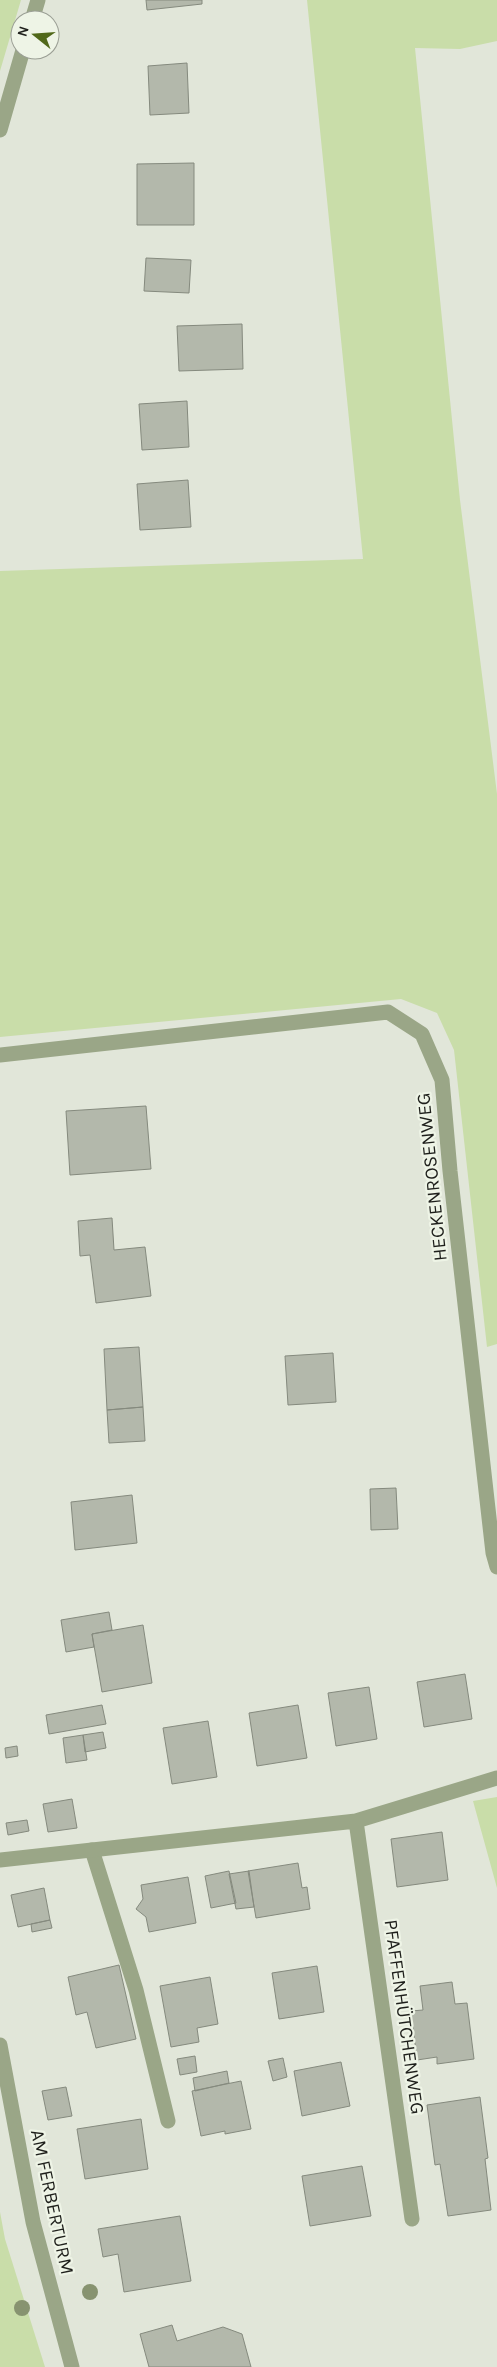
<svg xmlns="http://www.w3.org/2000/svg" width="497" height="2367" viewBox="0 0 497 2367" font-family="Karla,sans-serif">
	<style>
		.green { fill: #c9dda9 }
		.building { fill: #b3b8ab; stroke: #858a7e }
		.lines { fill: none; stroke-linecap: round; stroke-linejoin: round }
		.service { stroke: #9aa687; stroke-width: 15 }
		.minor { stroke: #9aa687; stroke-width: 15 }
		.tree { fill: #879370 }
		.labels { text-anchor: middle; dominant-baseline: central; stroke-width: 4.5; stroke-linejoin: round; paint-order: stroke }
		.street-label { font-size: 19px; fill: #1e1f1b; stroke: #eef4e6 }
	</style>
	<rect width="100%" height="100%" fill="#e1e6d9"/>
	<!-- green -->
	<path class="green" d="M 0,0 L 21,0 L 0,71 Z
		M 307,0 L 497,0 L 497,41 L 460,49 L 415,48 L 460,500 L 497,794 L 497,1344 L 487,1347 L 454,1050 L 437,1013 L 401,999 L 0,1037 L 0,571 L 363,559 Z
		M 497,1797 L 497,1888 L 473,1801 Z
		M 0,2212 L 5,2239 L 45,2367 L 0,2367 Z"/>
	<!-- building -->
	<path class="building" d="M 146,0 L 202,0 L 202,4 L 147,10 Z
		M 187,63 L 189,113 L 150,115 L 148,66 Z
		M 194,163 L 194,225 L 137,225 L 137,164 Z
		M 146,258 L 191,260 L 189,293 L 144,291 Z
		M 242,324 L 243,369 L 179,371 L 177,326 Z
		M 187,401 L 189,447 L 142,450 L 139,404 Z
		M 188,480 L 191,527 L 140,530 L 137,484 Z
		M 146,1106 L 151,1169 L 70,1175 L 66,1111 Z
		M 112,1218 L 114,1250 L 145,1247 L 151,1296 L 96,1303 L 90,1255 L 80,1256 L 78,1221 Z
		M 139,1347 L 143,1407 L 107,1410 L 104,1349 Z
		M 333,1353 L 336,1402 L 288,1405 L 285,1356 Z
		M 143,1407 L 145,1441 L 109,1443 L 107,1410 Z
		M 396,1488 L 398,1529 L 371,1530 L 370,1489 Z
		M 132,1495 L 137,1543 L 75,1550 L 71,1502 Z
		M 109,1612 L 112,1630 L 92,1634 L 94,1647 L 66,1652 L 61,1620 Z
		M 143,1625 L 152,1683 L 102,1692 L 92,1634 Z
		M 465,1674 L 472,1719 L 424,1727 L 417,1682 Z
		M 369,1687 L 377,1739 L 336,1746 L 328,1693 Z
		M 102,1705 L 106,1724 L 49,1734 L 46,1715 Z
		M 298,1705 L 307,1758 L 257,1766 L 249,1713 Z
		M 208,1721 L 217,1777 L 172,1784 L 163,1728 Z
		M 103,1732 L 106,1748 L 85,1752 L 83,1735 Z
		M 83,1735 L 87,1760 L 66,1763 L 63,1738 Z
		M 17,1746 L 18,1756 L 6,1758 L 5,1748 Z
		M 72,1799 L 77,1828 L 48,1832 L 43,1804 Z
		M 27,1820 L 29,1831 L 8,1835 L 6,1823 Z
		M 442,1832 L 448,1880 L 397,1887 L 391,1839 Z
		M 298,1863 L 302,1888 L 307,1887 L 310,1909 L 256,1918 L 248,1871 Z
		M 229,1871 L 236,1903 L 211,1908 L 205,1876 Z
		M 249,1871 L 254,1907 L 236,1909 L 229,1874 Z
		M 188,1877 L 196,1923 L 149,1932 L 146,1917 L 136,1909 L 143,1899 L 141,1885 Z
		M 44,1888 L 50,1920 L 18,1927 L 11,1895 Z
		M 50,1920 L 52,1928 L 32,1932 L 31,1924 Z
		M 119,1965 L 136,2039 L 96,2048 L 87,2012 L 76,2015 L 68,1977 Z
		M 317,1966 L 324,2012 L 279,2019 L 272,1973 Z
		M 210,1977 L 218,2024 L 197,2028 L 199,2042 L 171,2047 L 160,1986 Z
		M 452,1982 L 455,2004 L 467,2003 L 474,2059 L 437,2064 L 437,2057 L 417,2060 L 411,2011 L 423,2010 L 420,1986 Z
		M 195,2056 L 197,2072 L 180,2075 L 177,2059 Z
		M 283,2058 L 287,2077 L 273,2081 L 268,2061 Z
		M 341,2062 L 350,2106 L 302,2116 L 294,2071 Z
		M 227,2071 L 229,2083 L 195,2091 L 193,2078 Z
		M 241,2081 L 251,2129 L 225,2134 L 225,2131 L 201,2136 L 192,2091 Z
		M 66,2087 L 72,2116 L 48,2120 L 42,2091 Z
		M 480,2097 L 488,2158 L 485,2159 L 491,2210 L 448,2216 L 440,2164 L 435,2165 L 427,2105 Z
		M 141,2119 L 148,2169 L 85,2179 L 77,2129 Z
		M 362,2166 L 371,2216 L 310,2226 L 302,2176 Z
		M 180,2216 L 191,2281 L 124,2292 L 118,2254 L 103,2257 L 98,2229 Z
		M 172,2325 L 177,2341 L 223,2327 L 242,2334 L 251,2367 L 149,2367 L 140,2334 Z"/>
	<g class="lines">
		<!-- service -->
		<path class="service" d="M 92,1850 L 136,1990 L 168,2121"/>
		<!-- minor -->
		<path class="minor" d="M 32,20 L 38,0
			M 0,130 L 23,50
			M 0,1055 L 388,1012 L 422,1034 L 442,1080 L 450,1171 L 493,1553 L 497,1567
			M 356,1821 L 412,2219
			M 0,1860 L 356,1821 L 497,1778
			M 0,2045 L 33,2222 L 72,2367"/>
	</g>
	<!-- trees -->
	<g class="tree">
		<circle cx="90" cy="2292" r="8"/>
		<circle cx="22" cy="2308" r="8"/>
	</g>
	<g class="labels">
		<!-- street labels -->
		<g class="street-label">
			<text transform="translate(432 1177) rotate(-96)">HECKENROSENWEG</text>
			<text transform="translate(404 2017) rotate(82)">PFAFFENHÜTCHENWEG</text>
			<text transform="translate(52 2202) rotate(78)">AM FERBERTURM</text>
		</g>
	</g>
	<!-- north arrow -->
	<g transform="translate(35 35) rotate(287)"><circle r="24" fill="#eef4e6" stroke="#9b9f95"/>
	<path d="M0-4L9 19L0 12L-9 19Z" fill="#506819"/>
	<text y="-8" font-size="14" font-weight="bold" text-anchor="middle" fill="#1e1f1b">N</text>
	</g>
</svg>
